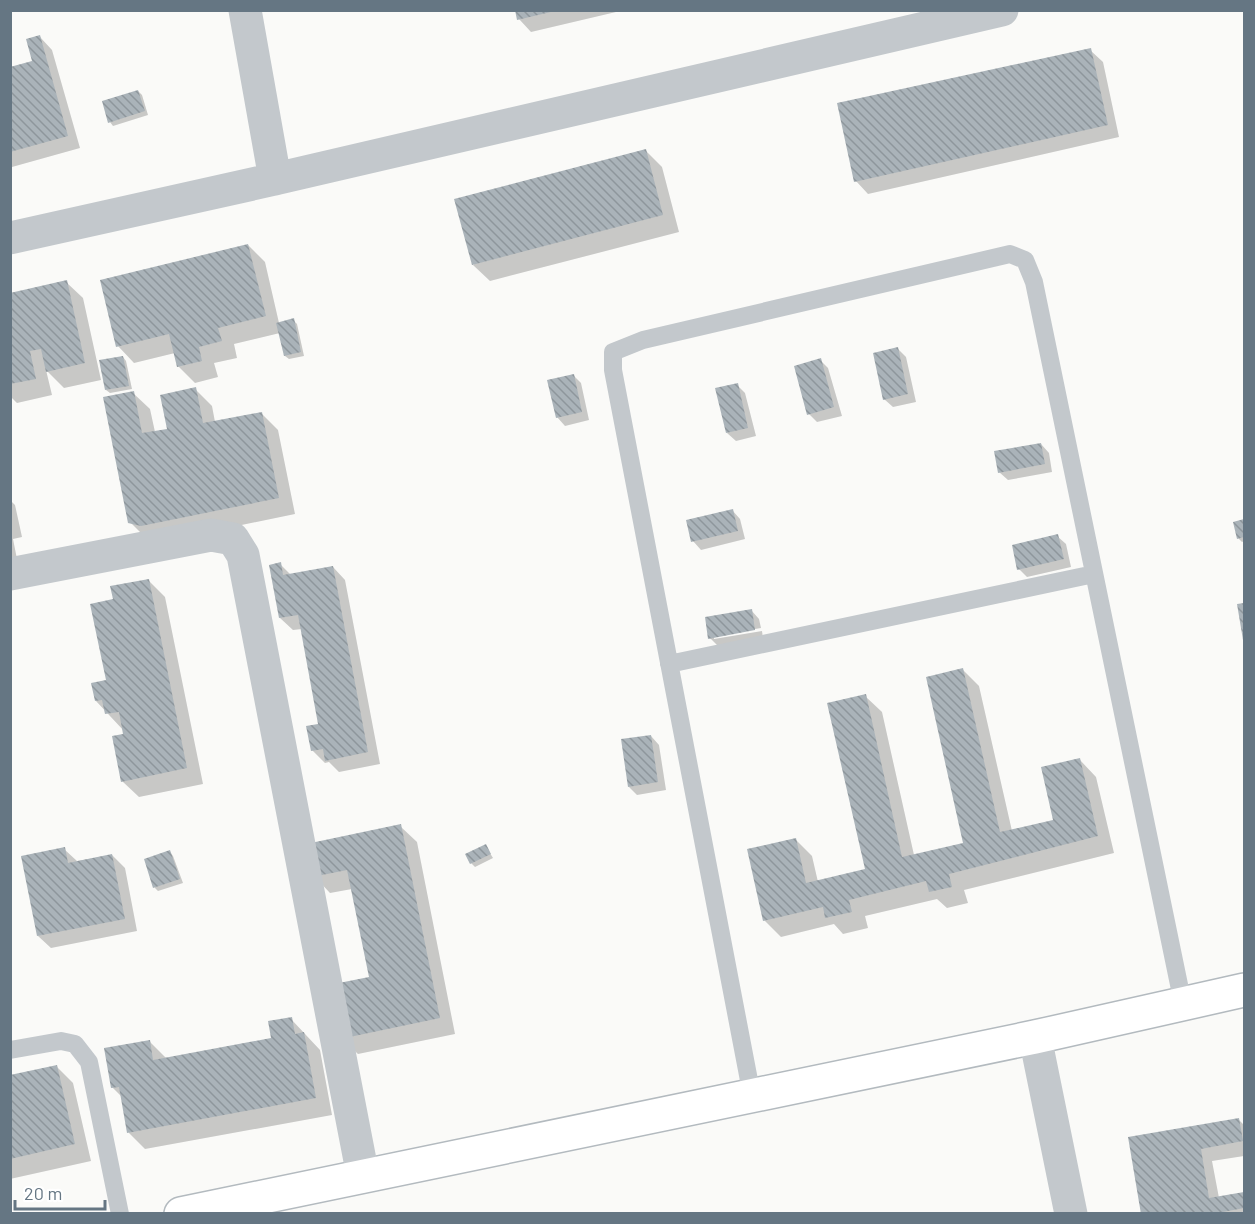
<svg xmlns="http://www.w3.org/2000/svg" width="1255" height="1224" viewBox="0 0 1255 1224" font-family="Barlow,sans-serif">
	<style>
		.shadow { fill: #0003 }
		.building { fill: url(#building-back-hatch) }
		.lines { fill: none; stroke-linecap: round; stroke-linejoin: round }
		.secondary-casing { stroke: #b3babf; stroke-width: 36 }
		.lane { stroke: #c3c8cc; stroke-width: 18 }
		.street { stroke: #c3c8cc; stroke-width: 33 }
		.secondary { stroke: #fff; stroke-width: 33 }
	</style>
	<defs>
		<pattern id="building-back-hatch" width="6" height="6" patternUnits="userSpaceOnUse" patternTransform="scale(1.5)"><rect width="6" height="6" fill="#aab3b9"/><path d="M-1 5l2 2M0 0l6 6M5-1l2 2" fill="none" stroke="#8e969c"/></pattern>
	</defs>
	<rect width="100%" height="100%" fill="#fafaf8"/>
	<!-- shadow -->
	<path class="shadow" d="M 517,10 L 616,10 L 616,12 L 531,32 L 519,19 Z
		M 40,37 L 52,50 L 80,148 L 12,167 L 10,165 L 10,68 L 34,62 Z
		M 1090,50 L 1103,62 L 1119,137 L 868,194 L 856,181 Z
		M 138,91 L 142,95 L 148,115 L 113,126 L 110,122 Z
		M 646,151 L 662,167 L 679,232 L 490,281 L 473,265 Z
		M 248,245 L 265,262 L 279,323 L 293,320 L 297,324 L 304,356 L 289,359 L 285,356 L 280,333 L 234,344 L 237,358 L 214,363 L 218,377 L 195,383 L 178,366 L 175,353 L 134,363 L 118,346 Z
		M 66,282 L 83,298 L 101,380 L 64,388 L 46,370 L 52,395 L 17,403 L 10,396 L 10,294 Z
		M 898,349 L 906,357 L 916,402 L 893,407 L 884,399 Z
		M 123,357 L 126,361 L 132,389 L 110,393 L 106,390 Z
		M 820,360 L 828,368 L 842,416 L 817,422 L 809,414 Z
		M 573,375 L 581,383 L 589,420 L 565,426 L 557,417 Z
		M 737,385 L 745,393 L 756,436 L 736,441 L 727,433 Z
		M 195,389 L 212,406 L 215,422 L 261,413 L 278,430 L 295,514 L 159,542 L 147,539 L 130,522 L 133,393 L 150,409 L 155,432 L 169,430 Z
		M 1041,444 L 1049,453 L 1052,472 L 1008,480 L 999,472 Z
		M 10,500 L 15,505 L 22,537 L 13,539 L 17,559 L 10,561 Z
		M 732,510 L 740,519 L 745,539 L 701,550 L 693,541 Z
		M 1244,521 L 1244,541 L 1242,542 L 1238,538 L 1235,523 Z
		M 1057,536 L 1066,544 L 1071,567 L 1027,577 L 1019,569 Z
		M 280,564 L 291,575 L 333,567 L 345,580 L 380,764 L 339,772 L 329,762 L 325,763 L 312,750 L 320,725 L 302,629 L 293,630 L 280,618 Z
		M 148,580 L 165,597 L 203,784 L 139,797 L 122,781 L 124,731 L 96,701 L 108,681 L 115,600 Z
		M 751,610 L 759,619 L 761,628 L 714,636 L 714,639 L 762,631 L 763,638 L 718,646 L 710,638 Z
		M 963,670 L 979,686 L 1012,831 L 1055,821 L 1080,760 L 1096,777 L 1114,853 L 964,890 L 968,903 L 947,908 L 937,899 L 865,916 L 868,928 L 843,934 L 834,924 L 781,937 L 764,920 L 795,839 L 812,856 L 818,882 L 866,870 L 865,696 L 882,712 L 914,855 L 965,844 Z
		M 651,736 L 659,745 L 666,790 L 637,795 L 629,787 Z
		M 400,826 L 417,842 L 455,1034 L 358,1054 L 341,1038 L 370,978 L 352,889 L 330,893 L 314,876 Z
		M 485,845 L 493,858 L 475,867 L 471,863 Z
		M 64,849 L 77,861 L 112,855 L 125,868 L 137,931 L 51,948 L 38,936 Z
		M 170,852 L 173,856 L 183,883 L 158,891 L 155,888 L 146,860 Z
		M 291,1019 L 320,1050 L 332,1115 L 145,1149 L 129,1133 L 122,1097 L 112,1087 L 150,1042 L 167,1059 L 272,1039 Z
		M 56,1066 L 73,1083 L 91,1161 L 10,1179 L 10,1077 Z
		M 1238,1119 L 1244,1125 L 1244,1156 L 1212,1161 L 1219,1198 L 1244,1194 L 1244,1214 L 1143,1214 L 1130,1138 Z"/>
	<!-- building -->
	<path class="building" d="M 515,10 L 555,10 L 555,11 L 517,20 Z
		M 40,35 L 68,136 L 10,152 L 10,67 L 32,61 L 26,39 Z
		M 1091,48 L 1108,125 L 854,182 L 837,103 Z
		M 138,90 L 145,111 L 108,123 L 102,101 Z
		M 646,149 L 663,215 L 472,265 L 454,199 Z
		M 248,244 L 266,316 L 218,328 L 222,341 L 199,347 L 202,361 L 177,367 L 169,334 L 116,347 L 100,280 Z
		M 67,280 L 85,363 L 46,372 L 41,349 L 30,351 L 36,379 L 10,384 L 10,293 Z
		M 294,318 L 301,352 L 284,356 L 276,323 Z
		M 898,347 L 908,394 L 883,400 L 873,353 Z
		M 123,356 L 129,386 L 105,390 L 99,360 Z
		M 821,358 L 834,407 L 807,415 L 794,366 Z
		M 574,374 L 582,412 L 556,418 L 547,380 Z
		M 738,383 L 748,428 L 726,433 L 715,388 Z
		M 196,387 L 203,423 L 262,412 L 279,498 L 141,526 L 128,523 L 103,397 L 134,391 L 142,433 L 167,429 L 160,395 Z
		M 1041,443 L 1045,464 L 998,473 L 994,451 Z
		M 733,509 L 738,531 L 691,542 L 686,520 Z
		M 1244,519 L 1244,537 L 1237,539 L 1233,522 Z
		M 1058,534 L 1064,559 L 1017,570 L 1012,545 Z
		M 281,562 L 283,575 L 333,566 L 368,752 L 325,761 L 323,749 L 311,751 L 306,726 L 318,724 L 298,615 L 279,618 L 269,565 Z
		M 149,579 L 187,768 L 121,782 L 112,736 L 123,734 L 119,712 L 105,714 L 102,700 L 95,701 L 91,683 L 106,680 L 90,604 L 113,599 L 110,586 Z
		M 1244,603 L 1244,640 L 1243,640 L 1237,604 Z
		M 752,609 L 755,630 L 708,639 L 705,617 Z
		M 963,668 L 1000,832 L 1053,820 L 1041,767 L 1080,758 L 1098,836 L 949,874 L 952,887 L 929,892 L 926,881 L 849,900 L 852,912 L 825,918 L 823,907 L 763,921 L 747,849 L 796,838 L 806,883 L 865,869 L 827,703 L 866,694 L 902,857 L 963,843 L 926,677 Z
		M 651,735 L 658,782 L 628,787 L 621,739 Z
		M 401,824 L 440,1018 L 340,1039 L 329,985 L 369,977 L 347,870 L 312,877 L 306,844 Z
		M 486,844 L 491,854 L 470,864 L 465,854 Z
		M 65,847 L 68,863 L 112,854 L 125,919 L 37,936 L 21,856 Z
		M 170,850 L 180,879 L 153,888 L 144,859 Z
		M 292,1017 L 295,1034 L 304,1032 L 316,1098 L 127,1133 L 119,1087 L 111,1088 L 104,1048 L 150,1040 L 153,1060 L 271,1038 L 268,1021 Z
		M 57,1065 L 75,1144 L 10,1159 L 10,1075 Z
		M 1239,1118 L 1243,1141 L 1201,1149 L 1209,1198 L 1244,1192 L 1244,1208 L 1212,1214 L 1141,1214 L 1128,1137 Z"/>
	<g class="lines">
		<defs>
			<path id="secondary" d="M 181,1214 L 1035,1037 L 1244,990"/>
		</defs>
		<!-- secondary casing -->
		<use href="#secondary" class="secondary-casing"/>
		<!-- lane -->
		<path class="lane" d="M 669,664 L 1094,574
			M 10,1050 L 61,1041 L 75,1044 L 89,1062 L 120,1214
			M 752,1096 L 613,370 L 613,352 L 643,340 L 1010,254 L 1025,260 L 1034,282 L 1183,1004"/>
		<!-- street -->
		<path class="street" d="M 245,10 L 275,179
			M 10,238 L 275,179 L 1002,10
			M 10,574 L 211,535 L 233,539 L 243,555 L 363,1176
			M 1035,1037 L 1071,1214"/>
		<!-- secondary -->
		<use href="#secondary" class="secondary"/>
	</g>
	<!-- border -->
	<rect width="1255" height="1224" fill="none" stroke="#657683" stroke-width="24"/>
	<!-- scale -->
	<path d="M15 1200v9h90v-9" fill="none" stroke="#657683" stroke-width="3"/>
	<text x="24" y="1200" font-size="18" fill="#657683" stroke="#ffffff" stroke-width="4.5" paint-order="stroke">20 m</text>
</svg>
